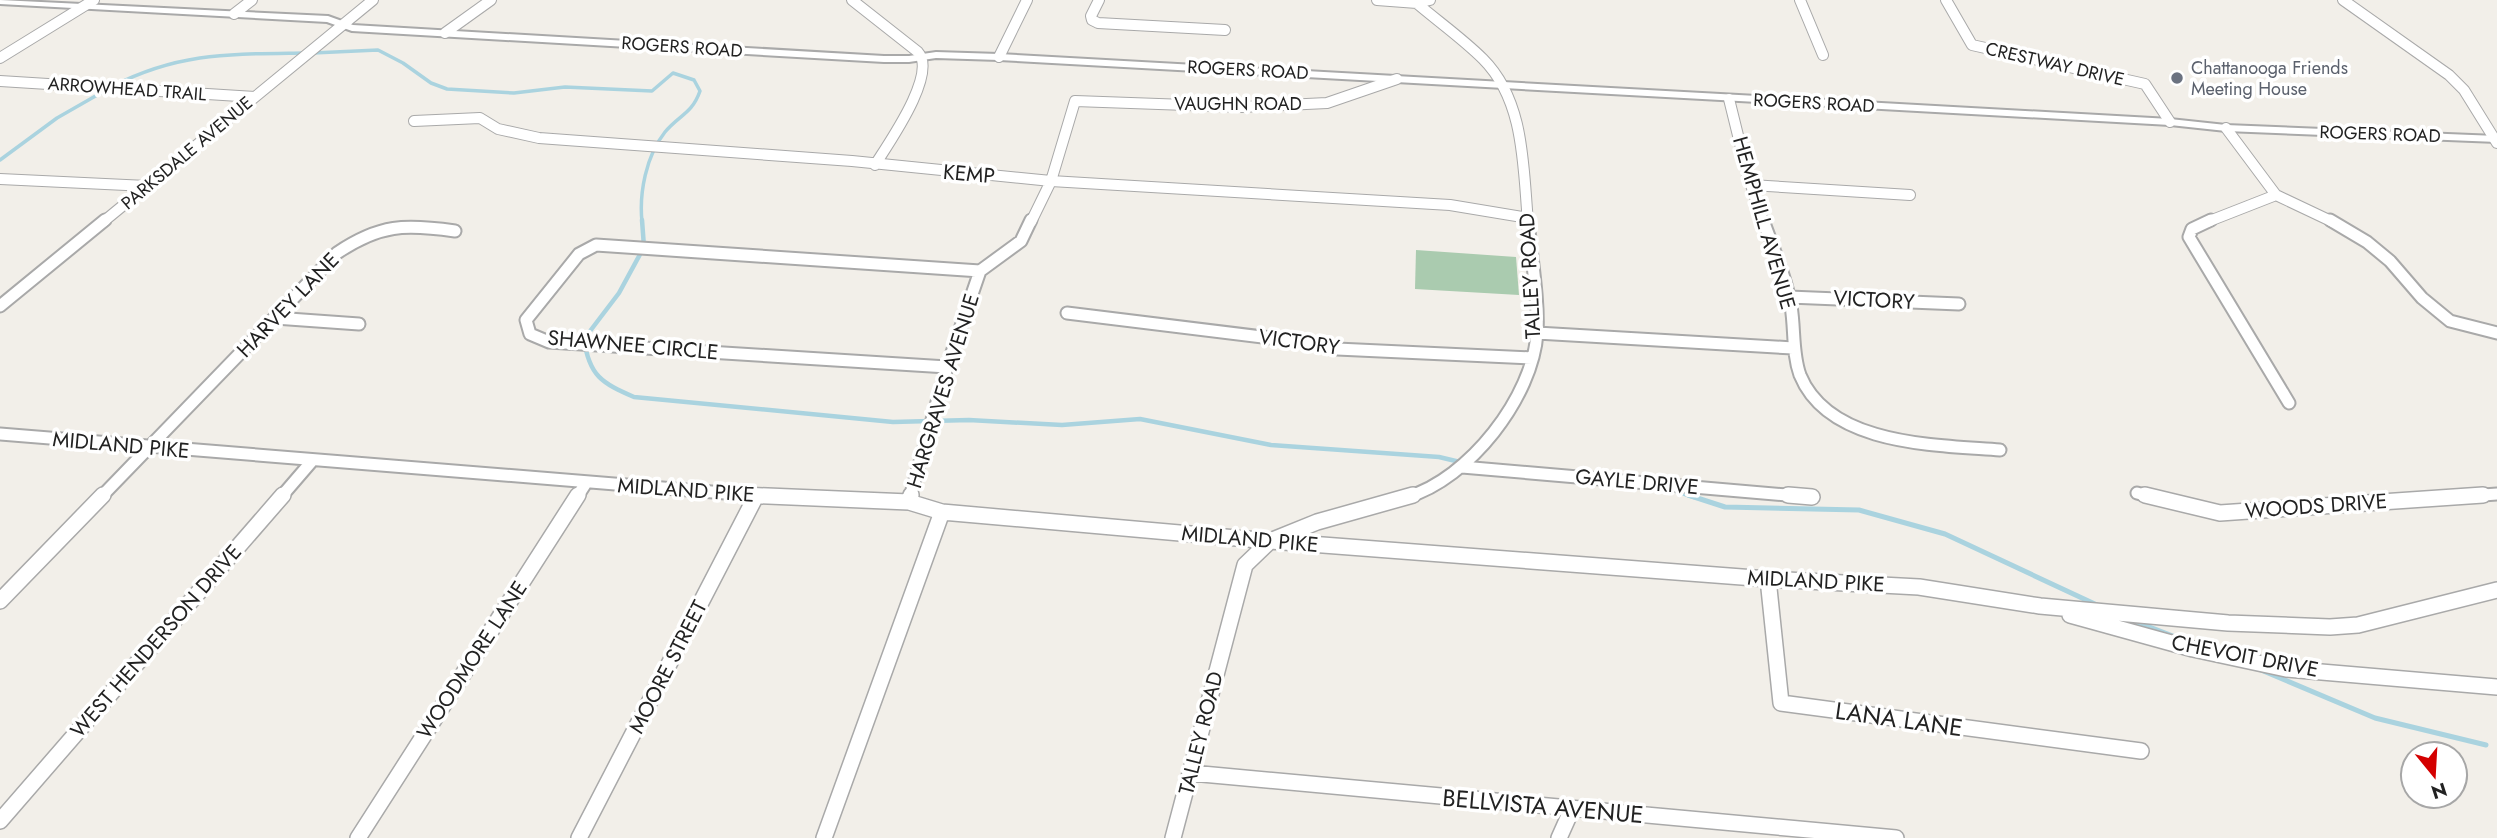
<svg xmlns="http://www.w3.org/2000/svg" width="2497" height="838" viewBox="0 0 2497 838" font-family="Jost,sans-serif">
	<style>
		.cemetery { fill: #aacbaf }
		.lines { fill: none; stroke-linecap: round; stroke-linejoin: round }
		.stream-far2 { stroke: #aad3df; stroke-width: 3.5 }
		.stream-far1 { stroke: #aad3df; stroke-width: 4.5 }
		.stream { stroke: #aad3df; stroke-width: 5 }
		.minor-far2-casing { stroke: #a9a9a9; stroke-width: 12 }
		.minor-far1-casing { stroke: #a9a9a9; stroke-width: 15 }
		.minor-casing { stroke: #a9a9a9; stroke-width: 18 }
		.tertiary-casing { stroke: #a9a9a9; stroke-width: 4 }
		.minor-far2 { stroke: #fff; stroke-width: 10 }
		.minor-far1 { stroke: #fff; stroke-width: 11 }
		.minor { stroke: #fff; stroke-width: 15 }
		.tertiary { fill: #fff; fill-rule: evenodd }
		.worship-dot { fill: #6b7280; stroke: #fff; stroke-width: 2.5 }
		.labels { text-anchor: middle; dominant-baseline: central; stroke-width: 7; stroke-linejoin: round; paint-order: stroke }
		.far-street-label { font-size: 18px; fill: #222; stroke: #fff }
		.far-worship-label { font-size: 18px; fill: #5b616d; stroke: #fff; text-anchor: start }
		.street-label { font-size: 21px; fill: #222; stroke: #fff }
		.near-street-label { font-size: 24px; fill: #222; stroke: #fff }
	</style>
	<rect width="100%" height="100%" fill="#f2efe9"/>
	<!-- cemetery -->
	<path class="cemetery" d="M 1416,250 L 1516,257 L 1519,295 L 1415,289 Z"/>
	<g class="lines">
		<!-- stream-far2 -->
		<path class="stream-far2" d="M 313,53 L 378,50 L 403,63 L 431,83 L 447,89 L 514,93 L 565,87 L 652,91 L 673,73 L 694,80 L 700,91 C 692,114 679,115 665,132 C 646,156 639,193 642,222
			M 113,86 C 180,52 231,54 304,53
			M 0,160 L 57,118 L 106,90"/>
		<!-- stream-far1 -->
		<path class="stream-far1" d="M 642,220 L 644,247 L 619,293 L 584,339 C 589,376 602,383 634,397 L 893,422 L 969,420 L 1062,425 L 1140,419 L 1271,445 L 1439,457 L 1460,462
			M 1673,490 L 1694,497"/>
		<!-- stream -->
		<path class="stream" d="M 1688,495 L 1725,507 L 1859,510 L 1945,534 L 2097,605
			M 2134,621 L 2178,638
			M 2261,670 L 2375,718 L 2486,745"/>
		<defs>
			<path id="minor-far2" d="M 852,0 L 918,52 C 938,74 888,144 875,165
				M 1099,0 L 1091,16 L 1092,20 L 1098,23 L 1225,30
				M 1377,0 L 1417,3 L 1430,0
				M 1413,0 C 1436,20 1462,38 1483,59 C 1525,101 1523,167 1528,222
				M 1800,0 L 1823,55
				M 1946,0 L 1972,45 L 2145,84 L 2170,122
				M 2343,0 L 2449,75 L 2464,90 L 2497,143
				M 234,14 L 252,0
				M 445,33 L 491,0
				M 999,57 L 1027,0
				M 0,58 L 94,0
				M 0,81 L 255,97
				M 1729,99 L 1748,176 L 1763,222
				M 414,121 L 480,118 L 498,129 L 539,138 L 852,161 L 1051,181 L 1450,205 L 1528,218
				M 2226,128 L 2276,195 L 2333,222
				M 0,179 L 147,186
				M 1751,185 L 1910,195
				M 103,222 L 373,0
				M 1031,222 L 1051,181 L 1075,101 L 1242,107 L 1327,103 L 1397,79
				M 2207,222 L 2276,195"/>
			<path id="minor-far1" d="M 1763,220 C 1773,248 1786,277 1791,306 C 1795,329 1792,353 1800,375 C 1829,446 1936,445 2000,450
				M 2211,220 L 2192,229 L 2189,237 L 2289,403
				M 2330,220 L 2367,242 L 2390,261 L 2422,298 L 2450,321 L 2497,333
				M 1789,297 L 1959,304
				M 0,306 L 105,220
				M 1067,313 L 1295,341 L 1337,349 L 1532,358
				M 275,318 L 359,324
				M 1537,333 L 1793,348
				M 947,367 L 549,342 L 530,334 L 526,320 L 579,254 L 596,245 L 980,271
				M 0,434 L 774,497
				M 1462,467 L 1809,497
				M 2137,493 L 2152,497
				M 101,497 L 337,253 C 380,224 405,224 455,231
				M 281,497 L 312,461
				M 577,497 L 586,483
				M 910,497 L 947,367 L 980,271 L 1021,241 L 1031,220
				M 1407,497 C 1469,479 1533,397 1537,333 C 1539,299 1531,255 1528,220
				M 2457,497 L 2497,494"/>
			<path id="minor" d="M 742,495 L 909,502 L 942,512 L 1270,541 L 1768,579 L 1919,587 L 2040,606 L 2228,623 L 2330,627 L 2358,625 L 2497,590
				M 1788,495 L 1812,497
				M 2145,495 L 2220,513 L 2483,495
				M 909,502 L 911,495
				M 1768,579 L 1781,703 L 2141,751
				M 0,601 L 103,495
				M 2070,615 L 2193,649 L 2286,669 L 2497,687
				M 1191,773 L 1896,838
				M 0,821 L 283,495
				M 358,838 L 578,495
				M 579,838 L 756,496
				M 824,838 L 942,512
				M 1173,838 L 1245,565 L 1270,541 L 1317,522 L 1413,495
				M 1559,838 L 1572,809"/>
			<path id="tertiary" d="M 0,0 L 328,16 L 353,25 L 884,56 L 909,56 L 936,52 L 999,54 L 2170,119 L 2226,125 L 2497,136 L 2497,142 L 2226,131 L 2170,125 L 999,60 L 936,58 L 909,62 L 884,62 L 352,31 L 327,22 L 0,4 Z"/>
		</defs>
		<!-- minor-far2 casing -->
		<use href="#minor-far2" class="minor-far2-casing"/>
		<!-- minor-far1 casing -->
		<use href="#minor-far1" class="minor-far1-casing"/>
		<!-- minor casing -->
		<use href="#minor" class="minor-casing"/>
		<!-- tertiary casing -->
		<use href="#tertiary" class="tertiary-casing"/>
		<!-- minor-far2 -->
		<use href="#minor-far2" class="minor-far2"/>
		<!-- minor-far1 -->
		<use href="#minor-far1" class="minor-far1"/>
		<!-- minor -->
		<use href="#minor" class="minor"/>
		<!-- tertiary -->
		<use href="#tertiary" class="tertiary"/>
	</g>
	<!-- markers -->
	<circle class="worship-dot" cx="2177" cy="78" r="7"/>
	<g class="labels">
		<!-- far-street labels -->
		<g class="far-street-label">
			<text transform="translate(682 47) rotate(4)">ROGERS ROAD</text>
			<text transform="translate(2055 64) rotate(13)">CRESTWAY DRIVE</text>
			<text transform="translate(1248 70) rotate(3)">ROGERS ROAD</text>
			<text transform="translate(127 89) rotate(4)">ARROWHEAD TRAIL</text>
			<text transform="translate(1814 103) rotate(3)">ROGERS ROAD</text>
			<text x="1238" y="104">VAUGHN ROAD</text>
			<text transform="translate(2380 134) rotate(2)">ROGERS ROAD</text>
			<text transform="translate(187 153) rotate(-40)">PARKSDALE AVENUE</text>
		</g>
		<!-- far-worship labels -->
		<g class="far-worship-label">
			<text x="2191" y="68">Chattanooga Friends<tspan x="2191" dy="21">Meeting House</tspan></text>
		</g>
		<!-- street labels -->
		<g class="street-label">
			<text transform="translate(969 174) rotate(5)">KEMP</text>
			<text transform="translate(1764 223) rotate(74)">HEMPHILL AVENUE</text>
			<text transform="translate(1530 276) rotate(-93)">TALLEY ROAD</text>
			<text transform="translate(1874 300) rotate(3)">VICTORY</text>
			<text transform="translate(288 305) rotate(-46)">HARVEY LANE</text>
			<text transform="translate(1299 342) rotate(8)">VICTORY</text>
			<text transform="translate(633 345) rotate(5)">SHAWNEE CIRCLE</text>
			<text transform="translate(943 391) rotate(-73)">HARGRAVES AVENUE</text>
			<text transform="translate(121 445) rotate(5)">MIDLAND PIKE</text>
			<text transform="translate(1637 482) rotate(5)">GAYLE DRIVE</text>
			<text transform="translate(686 490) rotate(4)">MIDLAND PIKE</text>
			<text transform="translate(2316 506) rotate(-4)">WOODS DRIVE</text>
			<text transform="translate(1250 539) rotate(5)">MIDLAND PIKE</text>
			<text transform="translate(1816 581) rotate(3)">MIDLAND PIKE</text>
			<text transform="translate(156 641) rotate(-49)">WEST HENDERSON DRIVE</text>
			<text transform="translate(2245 656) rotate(11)">CHEVOIT DRIVE</text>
			<text transform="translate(472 660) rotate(-57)">WOODMORE LANE</text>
			<text transform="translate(668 667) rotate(-63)">MOORE STREET</text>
			<text transform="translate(1201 733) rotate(-76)">TALLEY ROAD</text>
		</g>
		<!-- near-street labels -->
		<g class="near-street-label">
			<text transform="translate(1899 719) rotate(8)">LANA LANE</text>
			<text transform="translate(1543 806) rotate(5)">BELLVISTA AVENUE</text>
		</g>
	</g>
	<!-- north arrow -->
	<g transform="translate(2434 775) rotate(162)"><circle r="33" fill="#ffffff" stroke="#a7a7a7" stroke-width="2"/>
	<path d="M0-5L12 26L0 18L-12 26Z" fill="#d40000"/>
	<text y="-10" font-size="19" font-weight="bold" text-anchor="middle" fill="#222222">N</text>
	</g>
</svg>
